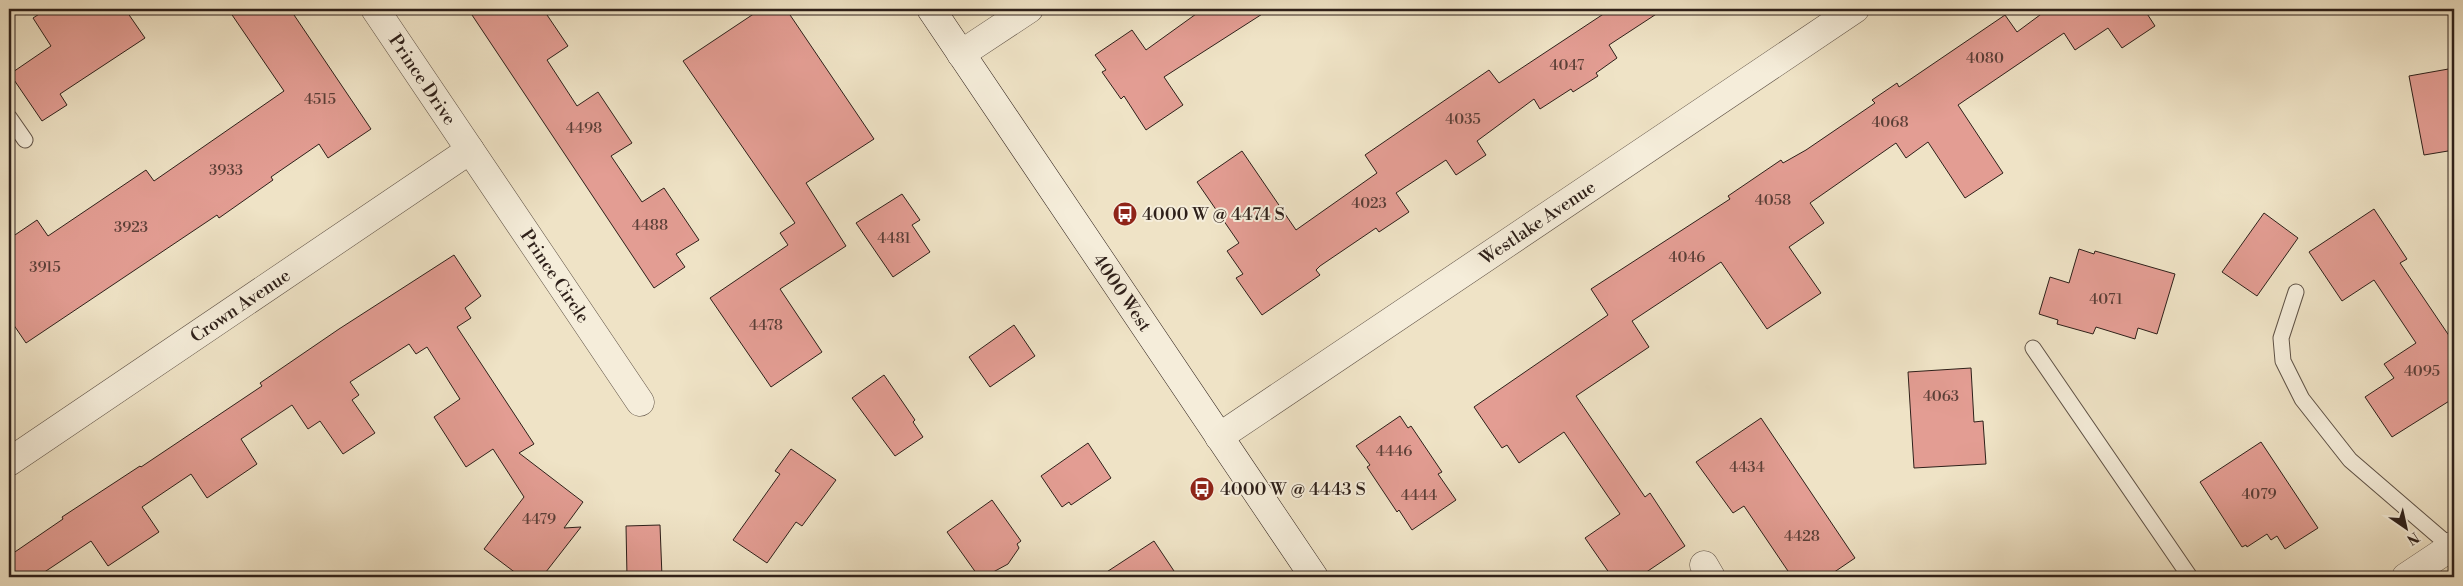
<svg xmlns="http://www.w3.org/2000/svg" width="2463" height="586" viewBox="0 0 2463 586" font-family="'Libre Bodoni',serif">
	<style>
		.building { fill: #e39d93; stroke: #2e201a }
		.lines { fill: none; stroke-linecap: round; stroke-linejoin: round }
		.lane-casing { stroke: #5e5145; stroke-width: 17 }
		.street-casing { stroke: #5e5145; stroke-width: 29 }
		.secondary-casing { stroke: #2e201a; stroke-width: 29 }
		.lane { stroke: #f5edda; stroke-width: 15 }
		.street { stroke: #f5edda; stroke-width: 28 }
		.secondary { stroke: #f5edda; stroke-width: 28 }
		.labels { text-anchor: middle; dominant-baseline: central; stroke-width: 4; stroke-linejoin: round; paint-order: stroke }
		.number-label { font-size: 15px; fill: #5b3f38 }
		.street-label { font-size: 18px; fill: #2e201a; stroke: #f5edda }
		.poi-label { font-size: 18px; fill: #2e201a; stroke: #f5edda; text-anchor: start }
	</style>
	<rect width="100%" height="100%" fill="#efe3c6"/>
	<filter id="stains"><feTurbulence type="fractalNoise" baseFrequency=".004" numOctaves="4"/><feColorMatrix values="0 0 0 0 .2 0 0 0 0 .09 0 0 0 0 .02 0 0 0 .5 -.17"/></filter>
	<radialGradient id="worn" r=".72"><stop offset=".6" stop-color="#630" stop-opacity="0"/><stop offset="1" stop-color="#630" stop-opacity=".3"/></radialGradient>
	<!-- building -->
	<path class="building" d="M 47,9 L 125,9 L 145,38 L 60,94 L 67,105 L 42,121 L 10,74 L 51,46 L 33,18 Z
		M 228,9 L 290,9 L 371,129 L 328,158 L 319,144 L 271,177 L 273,180 L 219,218 L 217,215 L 26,343 L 9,318 L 9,239 L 37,220 L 48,236 L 146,170 L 154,181 L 284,91 Z
		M 468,9 L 543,9 L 568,46 L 547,60 L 577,106 L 598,92 L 632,143 L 611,156 L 642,202 L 664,188 L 699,240 L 676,254 L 685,267 L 654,288 Z
		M 761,9 L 786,9 L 874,139 L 806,183 L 846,246 L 780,289 L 822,352 L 771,387 L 710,298 L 788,245 L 780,233 L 795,223 L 683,61 Z
		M 1203,9 L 1270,9 L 1164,77 L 1183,105 L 1146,130 L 1124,96 L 1121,99 L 1102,72 L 1106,70 L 1095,55 L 1132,30 L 1146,50 Z
		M 1611,9 L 1664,9 L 1609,45 L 1617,58 L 1596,73 L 1598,76 L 1573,92 L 1571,89 L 1540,109 L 1534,99 L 1477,141 L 1486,155 L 1456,175 L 1446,160 L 1396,193 L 1409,212 L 1379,232 L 1376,228 L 1320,266 L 1316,270 L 1320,275 L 1262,315 L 1236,278 L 1243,274 L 1227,251 L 1239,243 L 1197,182 L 1242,151 L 1296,230 L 1377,173 L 1365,155 L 1489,70 L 1499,83 Z
		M 2048,9 L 2144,9 L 2155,26 L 2122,48 L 2108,28 L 2075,50 L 2064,33 L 1958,105 L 2003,173 L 1965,198 L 1928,142 L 1906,158 L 1896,143 L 1810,203 L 1824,223 L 1789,247 L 1821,293 L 1767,329 L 1721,262 L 1632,321 L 1649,347 L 1576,396 L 1645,497 L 1650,493 L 1685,546 L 1639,577 L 1612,577 L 1585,538 L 1620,514 L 1564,432 L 1519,463 L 1507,445 L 1502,448 L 1474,407 L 1608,315 L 1591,289 L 1730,199 L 1728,196 L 1781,160 L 1783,163 L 1806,150 L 1875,103 L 1872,100 L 1897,83 L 1899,87 L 2005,15 L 2017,32 Z
		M 2454,68 L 2454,150 L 2424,155 L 2409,76 Z
		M 902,194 L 920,220 L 912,225 L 930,252 L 893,277 L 856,223 Z
		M 2374,209 L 2407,259 L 2400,263 L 2454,343 L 2454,398 L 2392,437 L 2365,397 L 2394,378 L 2384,364 L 2416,343 L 2374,280 L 2342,301 L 2309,252 Z
		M 2264,213 L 2298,238 L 2257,296 L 2222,272 Z
		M 2079,249 L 2094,254 L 2095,251 L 2175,274 L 2157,334 L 2138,328 L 2135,339 L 2096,327 L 2093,334 L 2057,324 L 2058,320 L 2039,314 L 2050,277 L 2069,283 Z
		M 454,255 L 481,296 L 465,308 L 471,318 L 457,327 L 534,444 L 519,453 L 583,502 L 564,528 L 581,527 L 542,577 L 521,577 L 484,549 L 524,497 L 493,449 L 466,467 L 434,417 L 460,399 L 427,347 L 416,354 L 409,344 L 350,382 L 359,395 L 352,400 L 375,433 L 343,454 L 320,421 L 308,429 L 292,405 L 241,439 L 257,464 L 207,498 L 191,474 L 142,507 L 159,532 L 108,566 L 91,541 L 37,577 L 9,577 L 9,556 L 63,519 L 62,517 L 140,466 L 141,467 L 262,386 L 260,383 L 339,329 Z
		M 1014,325 L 1035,356 L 990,387 L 969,357 Z
		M 1971,368 L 1974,422 L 1983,421 L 1986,464 L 1914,468 L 1908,372 Z
		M 884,375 L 915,420 L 913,422 L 923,437 L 895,456 L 852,398 Z
		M 1400,416 L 1408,428 L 1411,426 L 1442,472 L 1438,474 L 1456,500 L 1412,530 L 1399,510 L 1397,512 L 1367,467 L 1370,465 L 1356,446 Z
		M 1761,418 L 1855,558 L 1827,577 L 1792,577 L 1744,506 L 1733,513 L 1696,462 Z
		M 2261,442 L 2318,528 L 2285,549 L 2277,536 L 2271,540 L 2267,534 L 2247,547 L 2246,545 L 2242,547 L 2200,482 Z
		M 1088,443 L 1111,478 L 1071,505 L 1069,502 L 1062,507 L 1041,476 Z
		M 791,449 L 836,480 L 802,526 L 796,522 L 767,563 L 733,540 L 780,474 L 775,471 Z
		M 992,500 L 1021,541 L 1017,544 L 1019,548 L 1008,564 L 984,577 L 979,577 L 947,532 Z
		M 660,525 L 662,577 L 627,577 L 626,526 Z
		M 1154,541 L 1178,577 L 1099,577 Z"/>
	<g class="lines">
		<defs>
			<path id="lane" d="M 9,117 L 25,140
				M 2296,292 L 2281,338 L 2283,361 L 2302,399 L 2350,460 L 2451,547
				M 2033,348 L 2190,577"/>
			<g id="street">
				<path id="s1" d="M 375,9 L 640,402"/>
				<path d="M 961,54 L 1029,9"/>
				<path id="s2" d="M 1219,437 L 1855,9"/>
				<path id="s3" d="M 9,462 L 470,150"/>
				<path d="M 1704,565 L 1711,577"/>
				<path d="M 2406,577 L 2454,545"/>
			</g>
			<g id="secondary">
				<path id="s4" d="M 931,9 L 1314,577"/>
			</g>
		</defs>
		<!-- lane casing -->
		<use href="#lane" class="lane-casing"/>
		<!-- street casing -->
		<use href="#street" class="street-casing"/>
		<!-- secondary casing -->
		<use href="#secondary" class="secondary-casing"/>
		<!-- lane -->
		<use href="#lane" class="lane"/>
		<!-- street -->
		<use href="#street" class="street"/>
		<!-- secondary -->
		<use href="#secondary" class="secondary"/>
	</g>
	<!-- icons -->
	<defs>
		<symbol id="bus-disc" viewBox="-11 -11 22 22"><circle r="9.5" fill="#8f2418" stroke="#f5edda"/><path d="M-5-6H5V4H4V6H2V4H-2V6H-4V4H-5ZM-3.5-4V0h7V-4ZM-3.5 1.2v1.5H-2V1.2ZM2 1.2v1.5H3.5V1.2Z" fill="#fff"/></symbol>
	</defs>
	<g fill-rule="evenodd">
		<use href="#bus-disc" x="1111" y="200" width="28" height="28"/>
		<use href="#bus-disc" x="1188" y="475" width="28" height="28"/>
	</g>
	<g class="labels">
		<!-- number labels -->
		<g class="number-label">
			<text x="1985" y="58">4080</text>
			<text x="1567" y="65">4047</text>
			<text x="320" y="99">4515</text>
			<text x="1463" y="119">4035</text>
			<text x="1890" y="122">4068</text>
			<text x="584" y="128">4498</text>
			<text x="226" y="170">3933</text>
			<text x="1773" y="200">4058</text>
			<text x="1369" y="203">4023</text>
			<text x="650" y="225">4488</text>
			<text x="131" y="227">3923</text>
			<text x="894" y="238">4481</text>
			<text x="1687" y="257">4046</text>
			<text x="45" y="267">3915</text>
			<text x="2106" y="299">4071</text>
			<text x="766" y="325">4478</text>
			<text x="2422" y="371">4095</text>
			<text x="1941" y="396">4063</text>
			<text x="1394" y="451">4446</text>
			<text x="1747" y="467">4434</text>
			<text x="2259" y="494">4079</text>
			<text x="1419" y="495">4444</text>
			<text x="539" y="519">4479</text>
			<text x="1802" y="536">4428</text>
		</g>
		<!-- street labels -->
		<g class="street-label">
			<text stroke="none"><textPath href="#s1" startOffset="85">Prince Drive</textPath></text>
			<text stroke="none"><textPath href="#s2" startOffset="384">Westlake Avenue</textPath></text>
			<text stroke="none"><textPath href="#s1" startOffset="322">Prince Circle</textPath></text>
			<text stroke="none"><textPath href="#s4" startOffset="342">4000 West</textPath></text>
			<text stroke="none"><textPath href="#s3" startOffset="279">Crown Avenue</textPath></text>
		</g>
		<!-- poi labels -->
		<g class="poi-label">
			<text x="1142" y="214">4000 W @ 4474 S</text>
			<text x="1220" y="489">4000 W @ 4443 S</text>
		</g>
	</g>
	<!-- margin -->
	<rect width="2463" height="586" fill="none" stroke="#efe3c6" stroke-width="30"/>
	<rect x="10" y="10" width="2443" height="566" fill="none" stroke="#2e201a" stroke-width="2.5"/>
	<rect x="15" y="15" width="2433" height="556" fill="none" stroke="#2e201a"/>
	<!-- north arrow -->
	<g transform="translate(2406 528) rotate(146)" stroke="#f5edda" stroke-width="4" paint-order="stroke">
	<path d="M0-4L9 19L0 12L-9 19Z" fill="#2e201a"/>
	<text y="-8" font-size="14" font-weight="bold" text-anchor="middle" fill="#2e201a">N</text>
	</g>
	<rect width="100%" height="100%" filter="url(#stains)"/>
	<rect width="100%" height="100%" fill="url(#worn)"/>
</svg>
